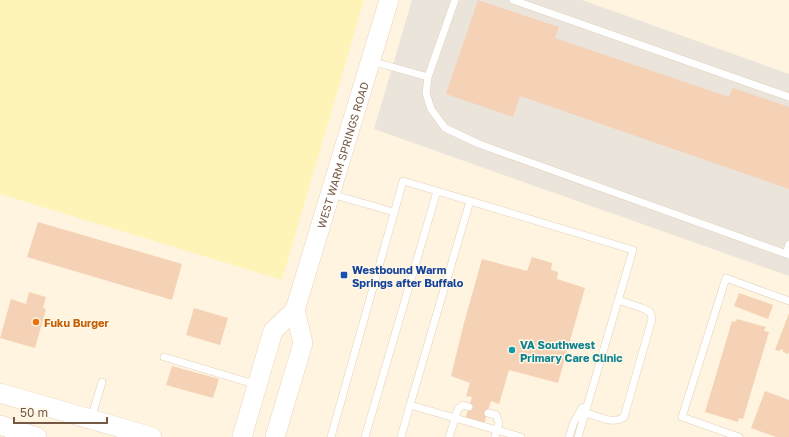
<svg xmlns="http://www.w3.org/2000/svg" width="789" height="437" viewBox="0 0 789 437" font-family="'Golos Text',sans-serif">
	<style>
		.industrial { fill: #ebe4db }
		.sand { fill: #fff4b8 }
		.building { fill: #f5d2b5 }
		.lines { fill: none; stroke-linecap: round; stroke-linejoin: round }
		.lane-casing { stroke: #e2d0bb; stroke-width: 8 }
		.secondary-casing { stroke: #ead3ba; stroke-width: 20 }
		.lane { stroke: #fff; stroke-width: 7 }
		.secondary { stroke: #fff; stroke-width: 19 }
		.transit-dot { fill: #1a4fb4; stroke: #fff7e7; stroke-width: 1.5 }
		.food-dot { fill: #e8710a; stroke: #fff7e7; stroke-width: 1.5 }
		.culture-dot { fill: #0f9aa8; stroke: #fff7e7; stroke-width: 1.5 }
		.labels { text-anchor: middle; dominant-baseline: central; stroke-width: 3; stroke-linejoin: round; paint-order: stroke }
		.street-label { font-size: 11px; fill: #755945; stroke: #fff7e7 }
		.transit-label { font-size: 11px; font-weight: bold; fill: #164399; stroke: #fff7e7; text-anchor: start }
		.food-label { font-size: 11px; font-weight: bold; fill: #c56008; stroke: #fff7e7; text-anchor: start }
		.culture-label { font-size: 11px; font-weight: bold; fill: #0d838f; stroke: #fff7e7; text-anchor: start }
	</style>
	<rect width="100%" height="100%" fill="#fef4df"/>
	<!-- industrial -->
	<path class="industrial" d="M 412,0 L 582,0 L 789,74 L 789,276 L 374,129 Z"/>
	<!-- sand -->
	<path class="sand" d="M 0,0 L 364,0 L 282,280 L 0,194 Z"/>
	<!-- building -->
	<path class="building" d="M 478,0 L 559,27 L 555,38 L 729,97 L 733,88 L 789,107 L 789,189 L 520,96 L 513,117 L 446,94 Z
		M 38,222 L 182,264 L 172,300 L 27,257 Z
		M 532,257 L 552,263 L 551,270 L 558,272 L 557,279 L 585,288 L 558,383 L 509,370 L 499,404 L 491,401 L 484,424 L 465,419 L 472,397 L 466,396 L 470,383 L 451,376 L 464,323 L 482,259 L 527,271 Z
		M 29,292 L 46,297 L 43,308 L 46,309 L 35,348 L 0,338 L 11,299 L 26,304 Z
		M 739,293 L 773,305 L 768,319 L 734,306 Z
		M 194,308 L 228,318 L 220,345 L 186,335 Z
		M 789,313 L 789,352 L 788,354 L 783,352 L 783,350 L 781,349 L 780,351 L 775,350 Z
		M 737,319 L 766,327 L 764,331 L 769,332 L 743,419 L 739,418 L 738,422 L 705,412 L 732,321 L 735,322 Z
		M 172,366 L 219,379 L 213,398 L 166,385 Z
		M 765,391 L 789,400 L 789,437 L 776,437 L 751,428 Z"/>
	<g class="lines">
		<defs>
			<path id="lane" d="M 513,0 L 789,97
				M 371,61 L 428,77 L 455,0
				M 428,77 L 426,93 L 431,109 L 445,128 L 479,144 L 789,255
				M 437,191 L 633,250 L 578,437
				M 331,194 L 394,212
				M 786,254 L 789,244
				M 164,357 L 257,385
				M 410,405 L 470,201
				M 488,413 L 496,415 L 499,423 L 495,437
				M 586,413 C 597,416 613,425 624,417 L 652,319 L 650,312 L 642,308 L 618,300
				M 91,419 L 102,382
				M 331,437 L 403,181 L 437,191 L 365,437
				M 401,437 L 410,405 L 521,437
				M 449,437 L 458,409 L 463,405 L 469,407
				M 569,437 L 574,422 L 582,408 L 587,407
				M 739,437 L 682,417 L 726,278 L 789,301"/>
			<g id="secondary">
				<path d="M 0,393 L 152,437"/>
				<path d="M 0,425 L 37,437"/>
				<path id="s1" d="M 242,437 L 273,331 L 295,310 L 389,0"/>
				<path d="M 275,437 L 303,343 L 295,310"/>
			</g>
		</defs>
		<!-- lane casing -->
		<use href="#lane" class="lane-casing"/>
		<!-- secondary casing -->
		<use href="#secondary" class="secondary-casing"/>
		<!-- lane -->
		<use href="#lane" class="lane"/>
		<!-- secondary -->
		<use href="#secondary" class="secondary"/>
	</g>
	<!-- markers -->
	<rect class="transit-dot" x="340" y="271" width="8" height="8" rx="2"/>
	<circle class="food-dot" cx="36" cy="322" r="4"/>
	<circle class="culture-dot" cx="512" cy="350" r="4"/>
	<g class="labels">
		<!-- street labels -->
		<g class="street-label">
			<text stroke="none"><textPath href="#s1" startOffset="303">WEST WARM SPRINGS ROAD</textPath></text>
		</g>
		<!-- transit labels -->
		<g class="transit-label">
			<text x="352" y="269">Westbound Warm<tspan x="352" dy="13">Springs after Buffalo</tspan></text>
		</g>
		<!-- food labels -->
		<g class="food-label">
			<text x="44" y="322">Fuku Burger</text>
		</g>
		<!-- culture labels -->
		<g class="culture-label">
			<text x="520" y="344">VA Southwest<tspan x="520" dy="13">Primary Care Clinic</tspan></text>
		</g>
	</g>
	<!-- scale -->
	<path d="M14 417v6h93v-6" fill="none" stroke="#755945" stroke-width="2"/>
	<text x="20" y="417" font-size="12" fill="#755945" stroke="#fff7e7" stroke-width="3" paint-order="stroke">50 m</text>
</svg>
